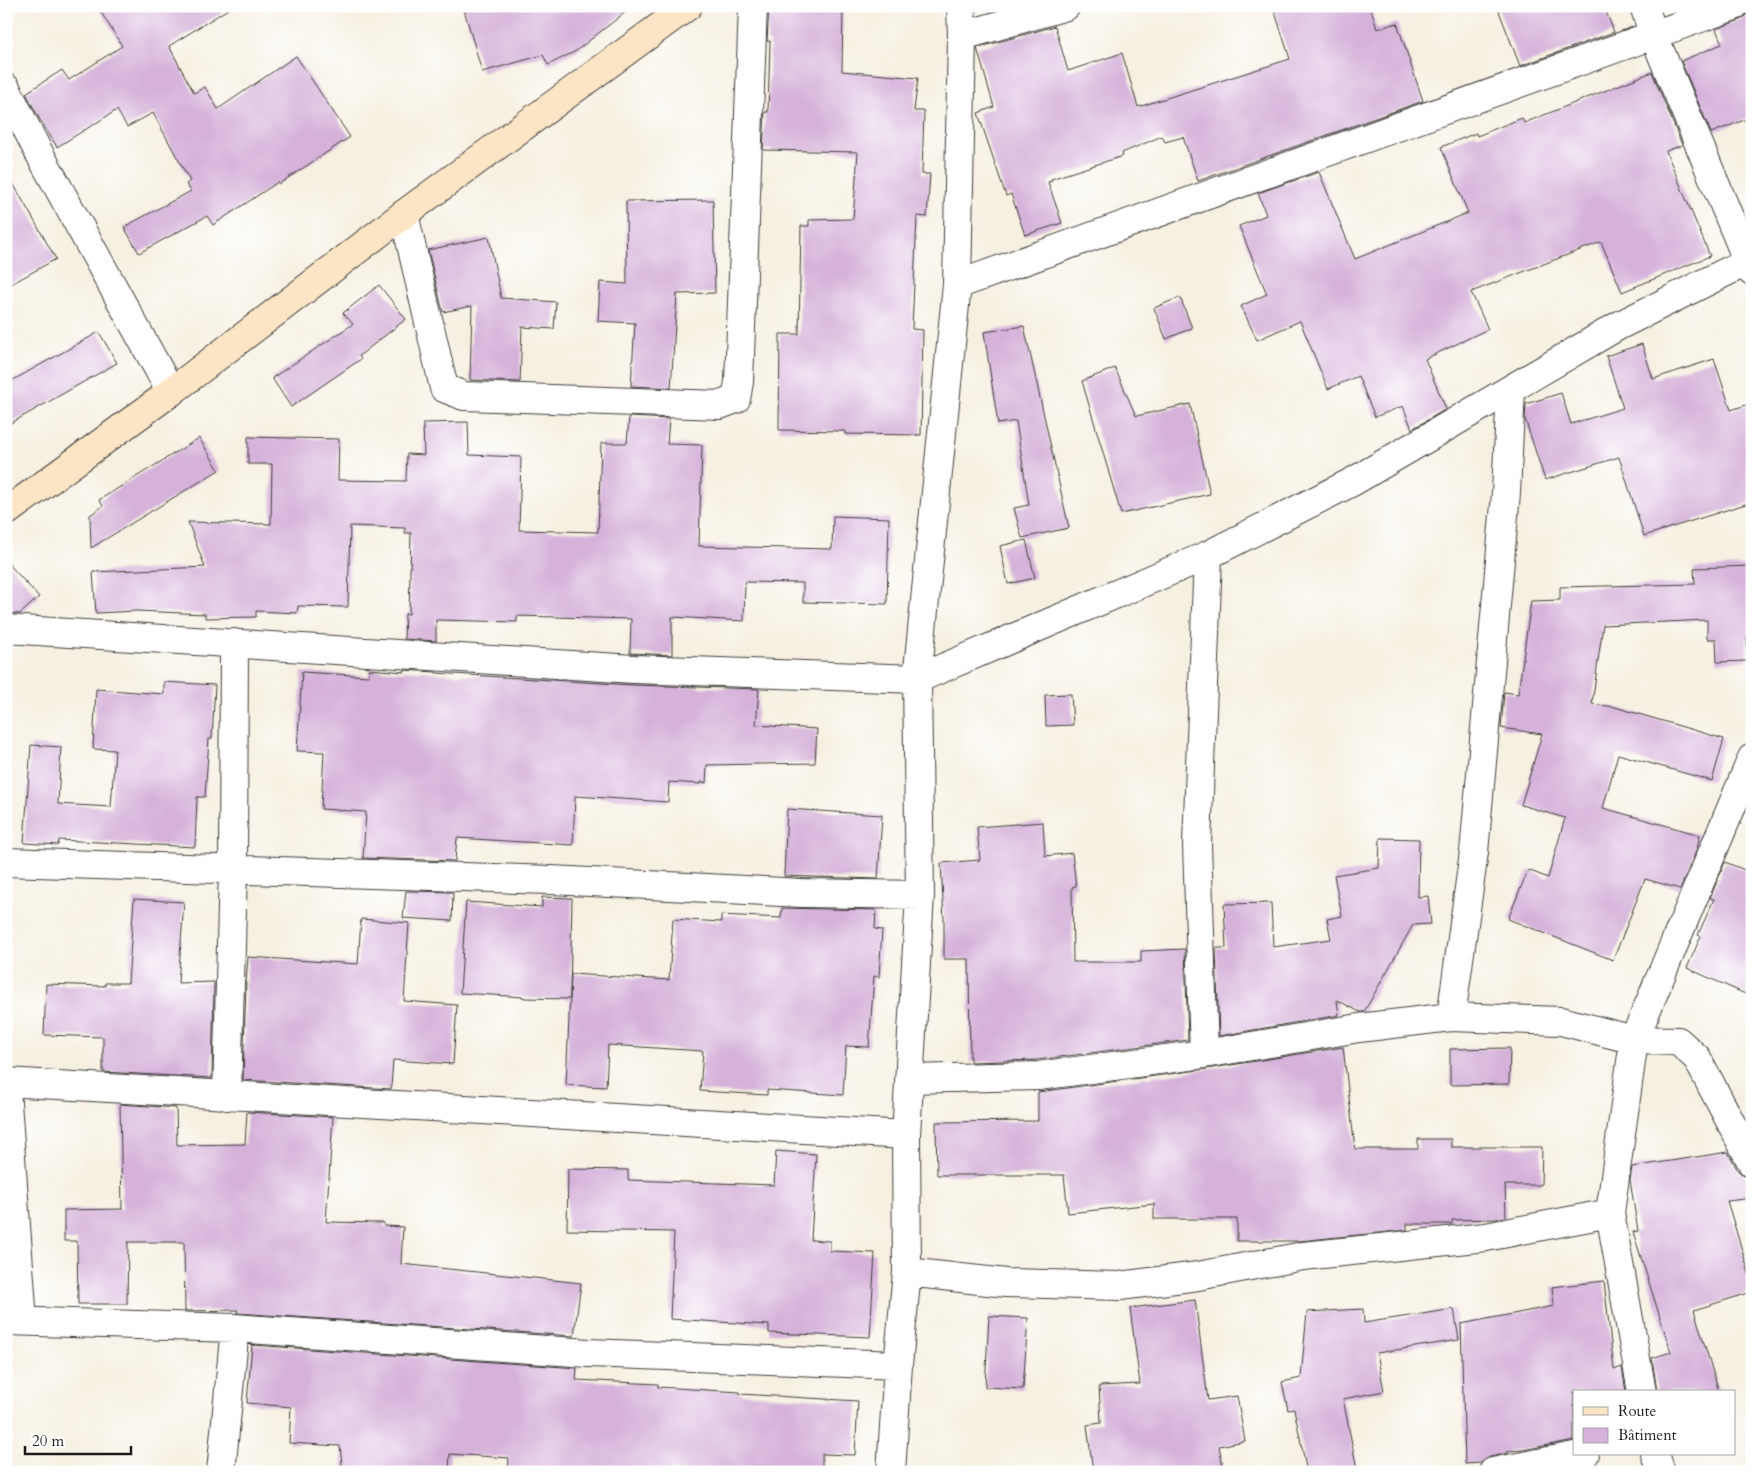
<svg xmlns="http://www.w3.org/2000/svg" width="1758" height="1478" viewBox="0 0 1758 1478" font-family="Cardo,serif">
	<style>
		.building { fill: #d6b2da }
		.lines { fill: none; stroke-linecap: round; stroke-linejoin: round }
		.street-casing { stroke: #3d3c3a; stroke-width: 30 }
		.secondary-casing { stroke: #3d3c3a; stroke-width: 30 }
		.street { stroke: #fff; stroke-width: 28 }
		.secondary { stroke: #fce5c4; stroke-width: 28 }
	</style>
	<rect width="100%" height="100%" fill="#fff"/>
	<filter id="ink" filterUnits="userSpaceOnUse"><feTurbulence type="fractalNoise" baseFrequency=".02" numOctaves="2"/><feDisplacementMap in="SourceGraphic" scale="10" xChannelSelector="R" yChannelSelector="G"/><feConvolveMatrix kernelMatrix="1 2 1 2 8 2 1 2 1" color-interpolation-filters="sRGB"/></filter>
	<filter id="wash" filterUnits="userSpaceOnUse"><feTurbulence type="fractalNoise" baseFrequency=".0096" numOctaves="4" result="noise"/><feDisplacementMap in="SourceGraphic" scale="20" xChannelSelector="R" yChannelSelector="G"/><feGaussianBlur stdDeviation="1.12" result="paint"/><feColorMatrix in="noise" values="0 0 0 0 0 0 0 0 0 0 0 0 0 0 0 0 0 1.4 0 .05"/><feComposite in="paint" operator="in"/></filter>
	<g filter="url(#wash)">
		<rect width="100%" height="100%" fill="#f6f0e1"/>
		<g id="blocks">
			<!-- building -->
			<path class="building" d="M 97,6 L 233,6 L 169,46 L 194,93 L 205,87 L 218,109 L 296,56 L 350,137 L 279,184 L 278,182 L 213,225 L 207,216 L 139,253 L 124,227 L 191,191 L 186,184 L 190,181 L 153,113 L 127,127 L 117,110 L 57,147 L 39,118 L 26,93 L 62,70 L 69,80 L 122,46 Z
				M 463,6 L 633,6 L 576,51 L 548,65 L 543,55 L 482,72 Z
				M 769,6 L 843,6 L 842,71 L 918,78 L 914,111 L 924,111 L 922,174 L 930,174 L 927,217 L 917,216 L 912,329 L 923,330 L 921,435 L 845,434 L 845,431 L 779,430 L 780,334 L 799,334 L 801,226 L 809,226 L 809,220 L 853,219 L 858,152 L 763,150 L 765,112 L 768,112 L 770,41 L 767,41 Z
				M 1273,6 L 1370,6 L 1377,29 L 1397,23 L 1423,101 L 1198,181 L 1183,137 L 1165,142 L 1162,136 L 1122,153 L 1123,156 L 1051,179 L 1052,181 L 1048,182 L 1062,223 L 1025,235 L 1011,194 L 1006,196 L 978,113 L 994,107 L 977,48 L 1055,26 L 1068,71 L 1122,53 L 1138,107 L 1290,59 Z
				M 1497,6 L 1604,6 L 1614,32 L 1520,66 Z
				M 1749,6 L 1752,6 L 1752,117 L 1711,133 L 1681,61 L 1722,44 L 1716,29 L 1740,20 L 1746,16 Z
				M 1652,72 L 1682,145 L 1666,151 L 1710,256 L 1622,292 L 1601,242 L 1471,292 L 1488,329 L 1425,359 L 1446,409 L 1412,429 L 1403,406 L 1375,417 L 1358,376 L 1328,389 L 1300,321 L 1257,340 L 1241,306 L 1267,294 L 1239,226 L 1266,215 L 1258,193 L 1319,172 L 1355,259 L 1468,213 L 1441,147 L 1476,133 L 1477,136 L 1522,118 L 1524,123 Z
				M 6,171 L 56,259 L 6,287 Z
				M 713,200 L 715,293 L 677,294 L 671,388 L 631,386 L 635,323 L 598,321 L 600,282 L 627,284 L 626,201 Z
				M 489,237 L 501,298 L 556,302 L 554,329 L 522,327 L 520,382 L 470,380 L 472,306 L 443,312 L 428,250 Z
				M 379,285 L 406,319 L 359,356 L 361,359 L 291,407 L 272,378 L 353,324 L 343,313 Z
				M 1180,297 L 1192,328 L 1166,339 L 1154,308 Z
				M 1024,326 L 1069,528 L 1022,538 L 1014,508 L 1029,505 L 1016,421 L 998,424 L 984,332 Z
				M 99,332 L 117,363 L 6,426 L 6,384 Z
				M 1642,344 L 1653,379 L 1714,359 L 1731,410 L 1752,403 L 1752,502 L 1644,536 L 1619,457 L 1545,480 L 1525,419 L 1526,404 L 1561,393 L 1571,424 L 1623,408 L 1606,356 Z
				M 1115,368 L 1136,416 L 1190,404 L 1210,494 L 1121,514 L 1082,381 Z
				M 629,417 L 669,419 L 667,444 L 702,445 L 699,546 L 832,549 L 833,516 L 889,518 L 887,604 L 803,602 L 803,583 L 745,582 L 744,621 L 672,617 L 672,655 L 630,653 L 631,619 L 517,616 L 517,622 L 436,620 L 436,641 L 404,639 L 405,614 L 409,614 L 411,533 L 405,533 L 405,528 L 350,526 L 348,607 L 298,606 L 297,613 L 256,611 L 256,617 L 205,618 L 205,614 L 137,611 L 96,613 L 93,572 L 205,567 L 188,522 L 271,524 L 272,464 L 248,464 L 248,437 L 339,439 L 338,480 L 406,481 L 407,454 L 424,455 L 423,423 L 468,422 L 469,455 L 521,457 L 519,530 L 598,532 L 601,443 L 627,443 Z
				M 199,438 L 219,470 L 91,548 L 90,515 L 103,506 L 99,500 Z
				M 1026,540 L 1035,578 L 1008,584 L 1000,546 Z
				M 6,561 L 39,597 L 20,614 L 6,613 Z
				M 1752,566 L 1752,637 L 1747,638 L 1747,661 L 1717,662 L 1716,639 L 1707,639 L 1707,620 L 1603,625 L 1592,704 L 1615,707 L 1724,739 L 1712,781 L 1618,754 L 1603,808 L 1700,835 L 1697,849 L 1680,889 L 1645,879 L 1613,960 L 1508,919 L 1528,870 L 1548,878 L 1565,818 L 1521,805 L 1542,734 L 1501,728 L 1504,692 L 1518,694 L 1531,601 L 1560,600 L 1560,587 L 1695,584 L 1694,568 Z
				M 369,669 L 404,672 L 404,670 L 436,672 L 436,673 L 633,685 L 759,689 L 756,725 L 817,729 L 815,763 L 707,765 L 706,783 L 701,782 L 701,784 L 669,782 L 668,802 L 575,796 L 573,845 L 457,838 L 455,861 L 363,858 L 366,812 L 321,809 L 324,752 L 297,751 L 302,672 L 369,676 Z
				M 164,682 L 215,685 L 212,739 L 209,739 L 205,797 L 197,797 L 195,847 L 59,840 L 58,845 L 24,843 L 31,745 L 61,747 L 58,804 L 111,807 L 115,750 L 93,749 L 96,689 L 164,694 Z
				M 1071,694 L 1073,725 L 1046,726 L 1045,695 Z
				M 787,809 L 882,815 L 878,879 L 784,876 Z
				M 1043,822 L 1045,856 L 1072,853 L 1076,886 L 1072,887 L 1073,962 L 1141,962 L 1141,951 L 1185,949 L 1188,1040 L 1037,1060 L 970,1062 L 969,959 L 944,959 L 944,920 L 941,863 L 980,860 L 977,827 Z
				M 1380,838 L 1419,839 L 1418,897 L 1428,896 L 1431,924 L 1413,925 L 1364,1012 L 1360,1012 L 1337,1000 L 1339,1015 L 1219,1036 L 1216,948 L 1226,948 L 1224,904 L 1271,903 L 1273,947 L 1331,939 L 1327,919 L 1342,916 L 1334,875 L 1379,868 Z
				M 1725,862 L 1752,873 L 1752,997 L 1687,968 L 1701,936 L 1698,935 L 1714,899 L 1710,898 Z
				M 406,891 L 453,892 L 452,921 L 403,918 Z
				M 542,897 L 572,898 L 570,999 L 524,998 L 524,997 L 460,993 L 466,902 L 542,907 Z
				M 134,899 L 184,902 L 178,983 L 214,982 L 212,1078 L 103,1072 L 103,1037 L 44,1035 L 46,984 L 105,986 L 105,983 L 128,983 Z
				M 782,908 L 876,910 L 875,929 L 882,930 L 879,977 L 874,976 L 869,1047 L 846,1046 L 843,1095 L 767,1090 L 767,1095 L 700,1091 L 703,1051 L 608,1045 L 606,1087 L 566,1085 L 571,974 L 669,980 L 673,919 L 721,922 L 721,915 L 781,918 Z
				M 361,919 L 409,923 L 404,1001 L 457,1005 L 453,1064 L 393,1060 L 391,1089 L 243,1080 L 246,982 L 248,957 L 358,964 Z
				M 1343,1047 L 1355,1149 L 1418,1149 L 1418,1139 L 1451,1139 L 1451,1147 L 1542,1147 L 1541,1185 L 1505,1185 L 1506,1217 L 1495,1219 L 1452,1220 L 1452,1224 L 1407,1224 L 1407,1230 L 1299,1241 L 1237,1241 L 1237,1219 L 1154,1219 L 1154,1204 L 1068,1213 L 1064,1175 L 937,1175 L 936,1122 L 1038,1121 L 1038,1092 L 1206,1069 Z
				M 1510,1048 L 1509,1084 L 1450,1085 L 1450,1049 Z
				M 120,1104 L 176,1108 L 177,1145 L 245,1144 L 247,1112 L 333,1117 L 326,1222 L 384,1223 L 384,1226 L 403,1227 L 401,1264 L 581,1283 L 574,1336 L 237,1313 L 238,1310 L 185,1311 L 184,1242 L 128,1242 L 127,1304 L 78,1304 L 77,1241 L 64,1241 L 64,1210 L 122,1209 Z
				M 776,1151 L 816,1154 L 811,1240 L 830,1241 L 830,1251 L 875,1253 L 870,1337 L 769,1333 L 769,1325 L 670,1319 L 674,1232 L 567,1230 L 568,1169 L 628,1170 L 628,1180 L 774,1185 Z
				M 1728,1152 L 1738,1171 L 1744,1176 L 1752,1179 L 1752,1198 L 1727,1201 L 1752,1283 L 1752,1292 L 1694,1310 L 1719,1392 L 1657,1392 L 1652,1358 L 1671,1352 L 1633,1232 L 1638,1231 L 1630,1180 L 1632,1167 Z
				M 1604,1281 L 1614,1370 L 1622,1367 L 1626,1392 L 1574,1392 L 1574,1440 L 1523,1450 L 1508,1451 L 1508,1453 L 1490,1457 L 1481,1463 L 1465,1464 L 1461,1324 L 1554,1306 L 1552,1287 Z
				M 1195,1300 L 1208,1400 L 1237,1396 L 1245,1441 L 1219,1446 L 1224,1472 L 1093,1472 L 1087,1425 L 1101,1423 L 1099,1386 L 1140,1384 L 1130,1308 Z
				M 1363,1309 L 1364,1323 L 1454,1309 L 1459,1340 L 1377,1353 L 1384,1391 L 1343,1399 L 1357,1469 L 1342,1472 L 1307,1472 L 1294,1409 L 1288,1410 L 1282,1382 L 1301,1378 L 1307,1312 Z
				M 989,1316 L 1028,1318 L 1023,1389 L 985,1387 Z
				M 252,1345 L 577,1368 L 576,1380 L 658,1384 L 658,1387 L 740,1392 L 740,1394 L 858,1401 L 855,1455 L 822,1454 L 822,1472 L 508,1472 L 509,1458 L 450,1454 L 449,1472 L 343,1472 L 340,1446 L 289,1443 L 291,1407 L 247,1403 Z"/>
		</g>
	</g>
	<g filter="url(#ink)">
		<use href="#blocks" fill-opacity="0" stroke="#3d3c3a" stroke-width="1"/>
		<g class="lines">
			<defs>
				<path id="street" d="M 1644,6 L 1654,36 L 1752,272
					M 962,36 L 1066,6
					M 6,88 L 38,151 L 171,392
					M 404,214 L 444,388 L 464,396 L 720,405 L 736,399 L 739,382 L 753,6
					M 957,285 L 1734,6
					M 6,629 L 634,669 L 917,679 L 1208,555 L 1354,481 L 1618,326 L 1752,259
					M 6,862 L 551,880 L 802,893 L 920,895
					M 1451,1017 L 1474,852 L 1506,493 L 1511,390
					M 1204,1054 L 1197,844 L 1208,555
					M 909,1079 L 1038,1076 L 1204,1054 L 1359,1028 L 1451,1017 L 1561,1021 L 1634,1040 L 1678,1041 L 1697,1058 L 1752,1163
					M 6,1082 L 906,1135
					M 6,1089 L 23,1321
					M 227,1096 L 233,869 L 234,643
					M 907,1272 L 1006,1283 L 1120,1286 L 1198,1276 L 1303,1256 L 1486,1237 L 1610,1213
					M 6,1321 L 235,1328 L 588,1353 L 898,1365
					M 1642,1392 L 1610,1213 L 1634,1040 L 1752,758
					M 1655,1454 L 1661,1472
					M 221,1472 L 235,1328
					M 891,1472 L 898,1365 L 907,1272 L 906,1135 L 920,895 L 917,679 L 957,285 L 962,36 L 961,6
					M 1493,1472 L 1585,1454"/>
				<path id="secondary" d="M 6,512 L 171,392 L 404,214 L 688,6"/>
			</defs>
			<!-- street casing -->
			<use href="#street" class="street-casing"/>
			<!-- secondary casing -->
			<use href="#secondary" class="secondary-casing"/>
			<!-- street -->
			<use href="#street" class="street"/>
			<!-- secondary -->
			<use href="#secondary" class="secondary"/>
		</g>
	</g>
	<!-- margin -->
	<rect width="1758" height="1478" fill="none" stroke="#fff" stroke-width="25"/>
	<!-- legend -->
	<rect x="1573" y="1390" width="162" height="65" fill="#ffffff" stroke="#a4a4a4"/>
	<rect x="1583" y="1407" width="25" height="8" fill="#fce5c4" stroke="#a4a4a4"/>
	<text x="1618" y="1416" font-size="15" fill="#1c1c1c">Route</text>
	<rect x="1583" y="1428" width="25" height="15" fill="#d6b2da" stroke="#a4a4a4"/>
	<text x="1618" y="1440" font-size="15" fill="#1c1c1c">Bâtiment</text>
	<!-- scale -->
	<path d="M25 1446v8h106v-8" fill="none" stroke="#1c1c1c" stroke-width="2.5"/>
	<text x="32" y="1446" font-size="15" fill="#1c1c1c" stroke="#ffffff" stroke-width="4" paint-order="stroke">20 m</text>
</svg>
